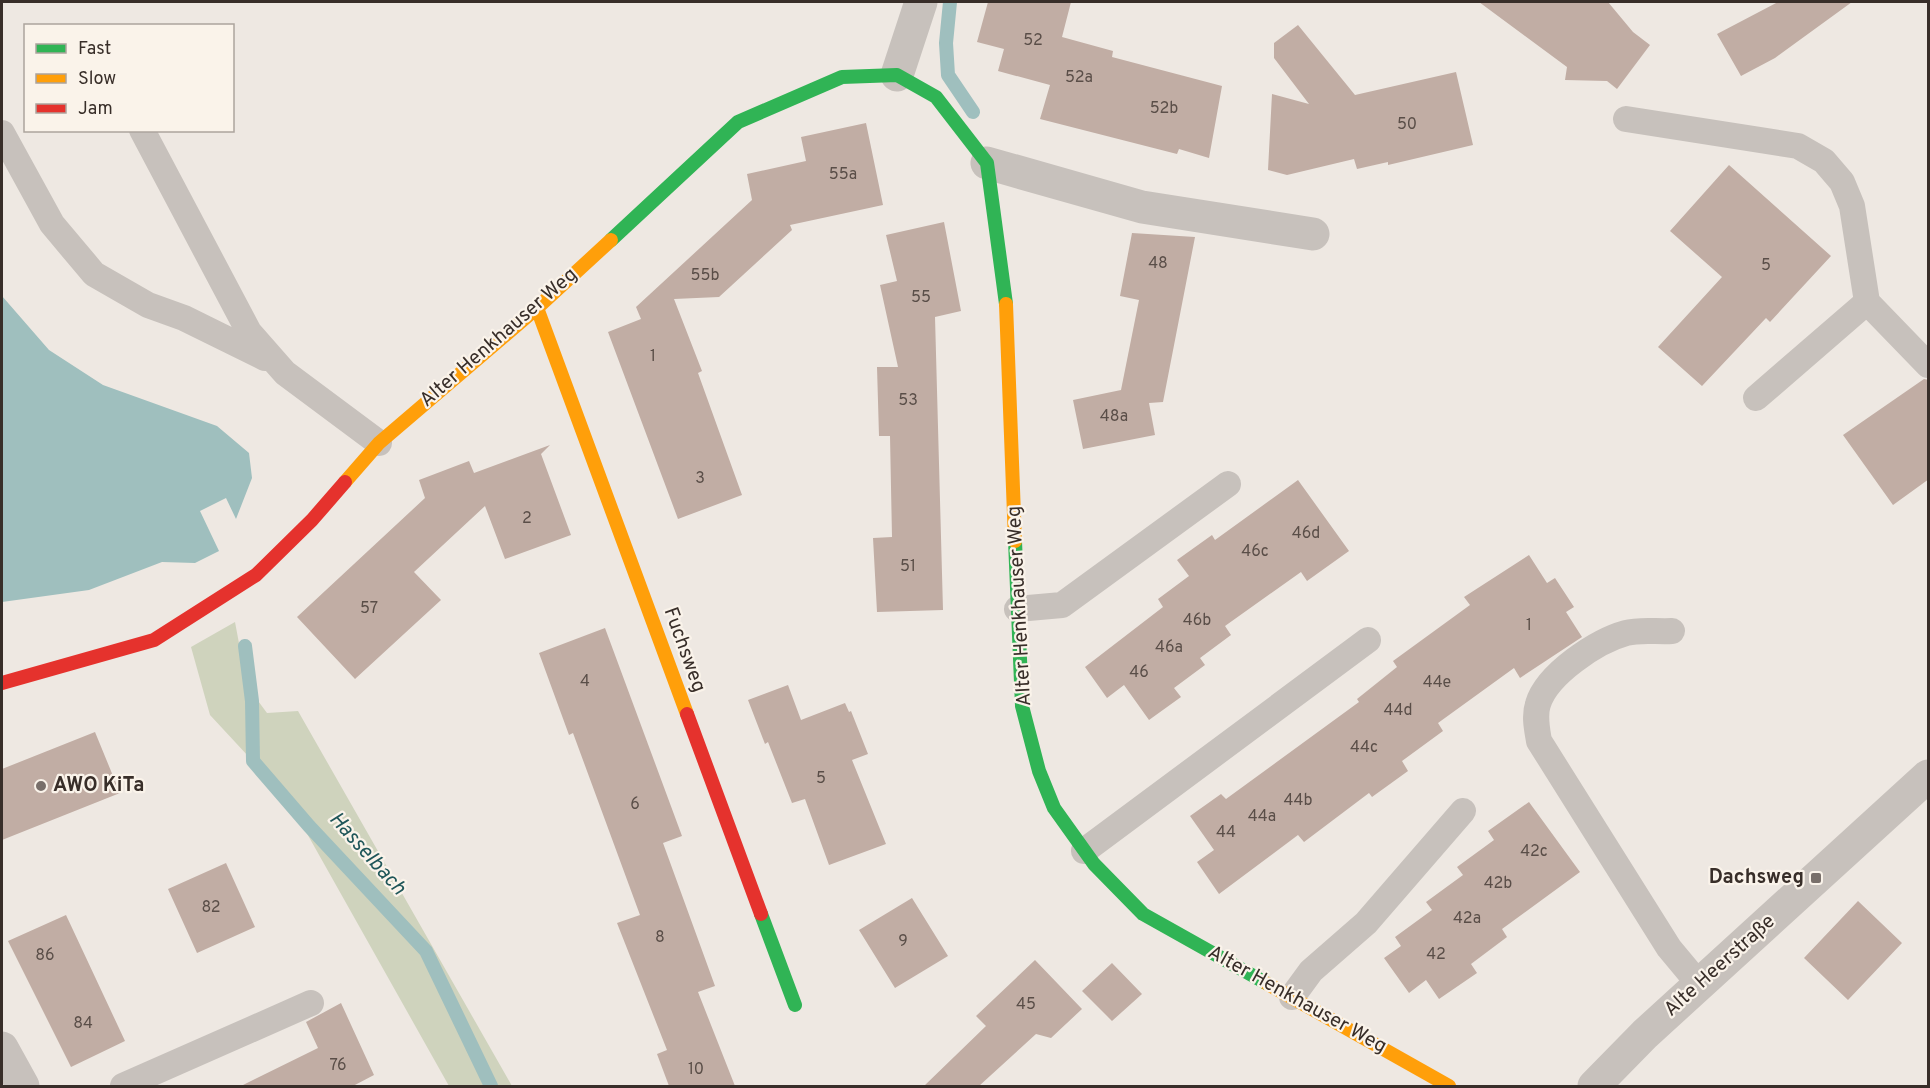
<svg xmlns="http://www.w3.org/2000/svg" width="1930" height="1088" viewBox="0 0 1930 1088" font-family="Overpass,sans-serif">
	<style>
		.green { fill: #cfd3bd }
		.water { fill: #9fbfbe }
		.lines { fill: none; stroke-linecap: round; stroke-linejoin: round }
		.stream { stroke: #9fbfbe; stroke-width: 14 }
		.building { fill: #c1ada4 }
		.lane { stroke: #c7c1bc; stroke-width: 26 }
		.street { stroke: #c7c1bc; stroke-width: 33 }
		.fast { stroke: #30b455; stroke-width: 14 }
		.slow { stroke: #ff9f0a; stroke-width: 14 }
		.jam { stroke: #e5322d; stroke-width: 14 }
		.poi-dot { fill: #786f6a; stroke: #faf3ea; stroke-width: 2 }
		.labels { text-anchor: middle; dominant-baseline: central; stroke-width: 4.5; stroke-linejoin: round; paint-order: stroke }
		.number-label { font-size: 16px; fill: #5a4e48 }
		.street-label { font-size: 20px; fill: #382e29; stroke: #faf3ea }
		.poi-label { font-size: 20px; font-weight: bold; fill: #382e29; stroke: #faf3ea; text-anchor: start }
		.water-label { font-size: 21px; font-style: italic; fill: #1f5659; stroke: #faf3ea }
	</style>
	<rect width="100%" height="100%" fill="#eee8e2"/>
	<!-- green -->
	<path class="green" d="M 235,622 L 247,686 L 267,713 L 298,711 L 512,1086 L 449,1086 L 287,798 L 210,715 L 191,647 Z"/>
	<!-- water -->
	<path class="water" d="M 2,296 L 49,350 L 103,385 L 217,426 L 249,453 L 252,478 L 236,519 L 226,498 L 200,511 L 219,551 L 195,563 L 162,562 L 89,590 L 2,602 Z"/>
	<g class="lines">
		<!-- stream -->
		<path class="stream" d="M 950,2 L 946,43 L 948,75 L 973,112
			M 245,646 L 252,701 L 253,761 L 309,826 L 426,951 L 491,1086"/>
	</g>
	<!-- building -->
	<path class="building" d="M 988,2 L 1071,2 L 1062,37 L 1113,51 L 1112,57 L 1222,86 L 1209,158 L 1179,149 L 1177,154 L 1040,119 L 1050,85 L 998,71 L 1004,49 L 977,42 Z
		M 1479,2 L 1608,2 L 1633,32 L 1650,45 L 1617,89 L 1607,81 L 1565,80 L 1567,67 Z
		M 1778,2 L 1852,2 L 1775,58 L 1741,76 L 1717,34 Z
		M 1298,25 L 1355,95 L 1456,72 L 1473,145 L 1388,165 L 1388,162 L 1357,169 L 1354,159 L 1287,175 L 1268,170 L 1272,94 L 1309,104 L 1274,58 L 1274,43 Z
		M 866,123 L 883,205 L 790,225 L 792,230 L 719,297 L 674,299 L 702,371 L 698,373 L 742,495 L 678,519 L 608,332 L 641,319 L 636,307 L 752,200 L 747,174 L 806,161 L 801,137 Z
		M 1729,165 L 1831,256 L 1770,322 L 1766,318 L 1702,386 L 1658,347 L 1722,277 L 1670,231 Z
		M 944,222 L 961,311 L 935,317 L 943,610 L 877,612 L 873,538 L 892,537 L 890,436 L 879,436 L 877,367 L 898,367 L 880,285 L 897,281 L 886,235 Z
		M 1132,233 L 1195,237 L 1163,402 L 1149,403 L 1155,435 L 1083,449 L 1073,400 L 1121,390 L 1139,300 L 1120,296 Z
		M 1924,379 L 1929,380 L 1929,479 L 1893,505 L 1843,435 Z
		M 550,445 L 541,454 L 571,535 L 505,559 L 485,506 L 414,572 L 441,600 L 355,679 L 297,617 L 425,498 L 419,480 L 469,461 L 474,473 Z
		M 1298,480 L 1349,551 L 1307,581 L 1301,572 L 1225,626 L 1231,635 L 1200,658 L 1205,665 L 1174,688 L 1181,697 L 1149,720 L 1124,685 L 1107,698 L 1085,667 L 1163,607 L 1158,599 L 1189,576 L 1177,560 L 1212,535 L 1215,540 Z
		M 1529,555 L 1547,583 L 1555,578 L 1574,607 L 1566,612 L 1582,637 L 1520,678 L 1514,668 L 1438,723 L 1443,731 L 1402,761 L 1408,771 L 1372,797 L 1369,793 L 1304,842 L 1298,835 L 1219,894 L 1197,862 L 1214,850 L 1190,816 L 1221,794 L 1226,799 L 1359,702 L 1357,699 L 1397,667 L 1393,661 L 1470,605 L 1464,597 Z
		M 605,628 L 682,836 L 663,843 L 715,986 L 698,992 L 735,1086 L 669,1086 L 657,1054 L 667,1050 L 617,923 L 640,915 L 573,733 L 569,735 L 539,653 Z
		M 788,685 L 801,720 L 845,703 L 849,712 L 851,711 L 868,754 L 852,760 L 886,844 L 829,865 L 805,799 L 792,803 L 768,742 L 765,744 L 748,700 Z
		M 95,732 L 120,793 L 2,840 L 2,769 Z
		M 1529,802 L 1580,872 L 1502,929 L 1507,937 L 1471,964 L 1477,973 L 1439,999 L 1426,980 L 1409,993 L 1384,958 L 1401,946 L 1395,937 L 1432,910 L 1426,902 L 1463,875 L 1457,867 L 1494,840 L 1488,831 Z
		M 226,863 L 255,927 L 197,953 L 168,889 Z
		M 912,898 L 948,956 L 895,988 L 859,930 Z
		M 1858,901 L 1902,943 L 1848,1000 L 1804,958 Z
		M 66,915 L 125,1041 L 71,1067 L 8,941 Z
		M 1035,960 L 1082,1009 L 1051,1038 L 1036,1034 L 979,1086 L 924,1086 L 986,1026 L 976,1016 Z
		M 1112,963 L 1142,994 L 1112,1021 L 1082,991 Z
		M 341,1003 L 374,1075 L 353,1086 L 241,1086 L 318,1048 L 306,1022 Z"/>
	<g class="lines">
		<!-- lane -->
		<path class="lane" d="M 1626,119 L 1798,146 L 1824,161 L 1842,182 L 1852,206 L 1867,302 L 1928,365
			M 142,130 L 249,332 L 285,373 L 379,443
			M 2,133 L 52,224 L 94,274 L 148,305 L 184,318 L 265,358
			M 1756,398 L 1867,302
			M 1017,609 L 1062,605 L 1228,484
			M 1672,631 C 1658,632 1640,629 1626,633 C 1597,641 1547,674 1538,704 C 1534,716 1537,729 1539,741 L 1669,948 L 1699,984
			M 1084,851 L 1368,640
			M 1292,997 L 1311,971 L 1366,923 L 1463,811
			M 123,1086 L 311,1003"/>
		<!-- street -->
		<path class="street" d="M 897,75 L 921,2
			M 987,163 L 1142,207 L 1313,234
			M 2,1048 L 23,1086
			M 1594,1086 L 1645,1034 L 1928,776"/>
		<!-- fast -->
		<path class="fast" d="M 611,240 L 738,122 L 842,77 L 897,75 L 936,97 L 987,163 L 1006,304
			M 1015,541 L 1022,706 L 1039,771 L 1054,808 L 1094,864 L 1143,914 L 1266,983
			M 761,914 L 795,1005"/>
		<!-- slow -->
		<path class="slow" d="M 1006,304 L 1015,541
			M 537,308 L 687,714
			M 345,482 L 379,443 L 537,308 L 611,240
			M 1266,983 L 1449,1086"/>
		<!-- jam -->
		<path class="jam" d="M 2,683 L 154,640 L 256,575 L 312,520 L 345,482
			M 687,714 L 761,914"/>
	</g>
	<!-- markers -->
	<g class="poi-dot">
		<circle cx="41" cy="786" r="6"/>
		<rect x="1810" y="872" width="12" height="12" rx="3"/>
	</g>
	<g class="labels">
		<!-- number labels -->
		<g class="number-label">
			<text x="1033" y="41">52</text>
			<text x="1079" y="78">52a</text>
			<text x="1164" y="109">52b</text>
			<text x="1407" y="125">50</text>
			<text x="843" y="175">55a</text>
			<text x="1158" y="264">48</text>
			<text x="1766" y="266">5</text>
			<text x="705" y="276">55b</text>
			<text x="921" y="298">55</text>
			<text x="653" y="357">1</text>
			<text x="908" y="401">53</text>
			<text x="1114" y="417">48a</text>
			<text x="700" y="479">3</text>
			<text x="527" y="519">2</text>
			<text x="1306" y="534">46d</text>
			<text x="1255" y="552">46c</text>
			<text x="908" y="567">51</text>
			<text x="369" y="609">57</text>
			<text x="1197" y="621">46b</text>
			<text x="1529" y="626">1</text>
			<text x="1169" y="648">46a</text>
			<text x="1139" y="673">46</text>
			<text x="585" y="682">4</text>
			<text x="1437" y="683">44e</text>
			<text x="1398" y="711">44d</text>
			<text x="1364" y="748">44c</text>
			<text x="821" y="779">5</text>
			<text x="1298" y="801">44b</text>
			<text x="635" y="805">6</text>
			<text x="1262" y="817">44a</text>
			<text x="1226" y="833">44</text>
			<text x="1534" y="852">42c</text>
			<text x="1498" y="884">42b</text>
			<text x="211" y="908">82</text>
			<text x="1467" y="919">42a</text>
			<text x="660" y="938">8</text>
			<text x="903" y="942">9</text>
			<text x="1436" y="955">42</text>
			<text x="45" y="956">86</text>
			<text x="1026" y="1005">45</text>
			<text x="83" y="1024">84</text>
			<text x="338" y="1066">76</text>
			<text x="696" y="1070">10</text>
		</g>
		<!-- street labels -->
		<g class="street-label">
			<text transform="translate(499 338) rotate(-41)">Alter Henkhauser Weg</text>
			<text transform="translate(1020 606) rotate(-93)">Alter Henkhauser Weg</text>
			<text transform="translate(684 650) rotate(70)">Fuchsweg</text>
			<text transform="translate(1720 966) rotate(-42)">Alte Heerstraße</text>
			<text transform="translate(1297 1000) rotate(29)">Alter Henkhauser Weg</text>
		</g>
		<!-- poi labels -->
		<g class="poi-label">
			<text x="53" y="786">AWO KiTa</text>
			<text x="1804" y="878" text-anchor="end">Dachsweg</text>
		</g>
		<!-- water labels -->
		<g class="water-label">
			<text transform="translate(367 854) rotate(48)">Hasselbach</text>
		</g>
	</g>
	<!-- border -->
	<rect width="1930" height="1088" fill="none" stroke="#382e29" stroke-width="6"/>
	<!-- legend -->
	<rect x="24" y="24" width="210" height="108" fill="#faf3ea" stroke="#aca49d" stroke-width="1.5"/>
	<rect x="36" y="44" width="30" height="9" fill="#30b455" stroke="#aca49d" stroke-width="1.5"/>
	<text x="78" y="54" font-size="18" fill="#382e29">Fast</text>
	<rect x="36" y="74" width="30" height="9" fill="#ff9f0a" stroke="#aca49d" stroke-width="1.5"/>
	<text x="78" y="84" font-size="18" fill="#382e29">Slow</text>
	<rect x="36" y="104" width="30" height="9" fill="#e5322d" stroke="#aca49d" stroke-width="1.5"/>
	<text x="78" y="114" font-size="18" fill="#382e29">Jam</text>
</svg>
